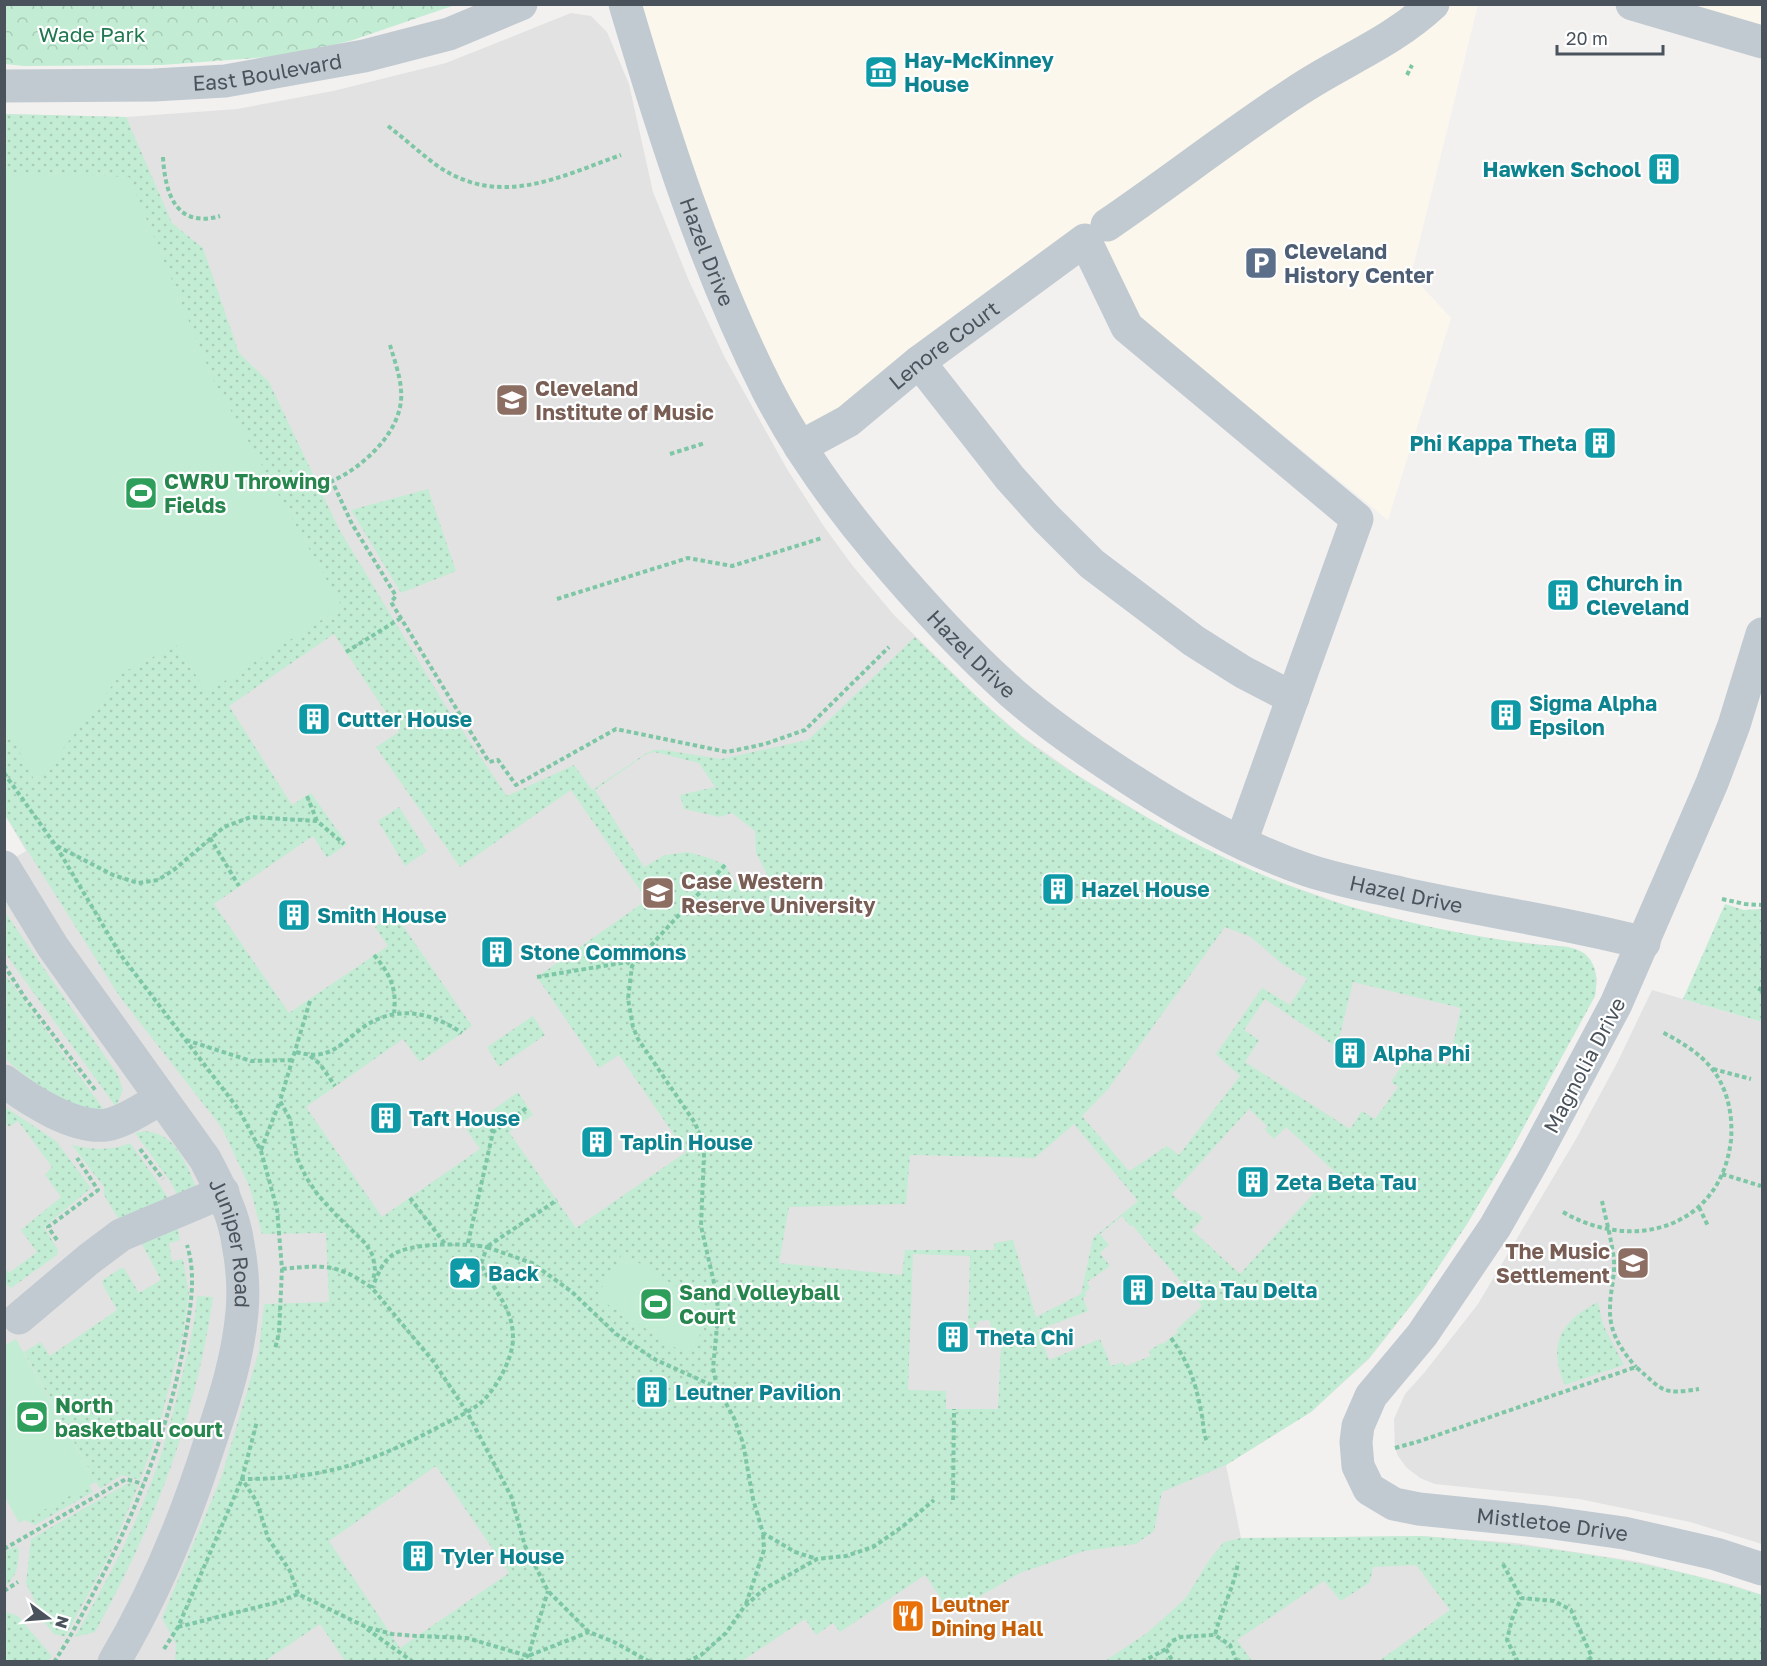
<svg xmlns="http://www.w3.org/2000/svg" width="1767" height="1666" viewBox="0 0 1767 1666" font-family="'Golos Text',sans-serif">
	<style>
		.commercial { fill: #fbf7ec }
		.education { fill: #e3e2e2 }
		.grass { fill: url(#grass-dots); fill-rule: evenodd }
		.park { fill: url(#park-crowns) }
		.pitch { fill: #c3ecd4 }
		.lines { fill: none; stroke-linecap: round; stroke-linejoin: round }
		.path { stroke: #7ec7a6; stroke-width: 4; stroke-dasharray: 4.5 3; stroke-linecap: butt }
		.minor { stroke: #c2cad1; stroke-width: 33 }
		.labels { text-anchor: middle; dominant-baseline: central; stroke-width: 4.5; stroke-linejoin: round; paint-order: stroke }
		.park-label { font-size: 21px; fill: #20784f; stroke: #fff }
		.culture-label { font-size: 21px; font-weight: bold; fill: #0d838f; stroke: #fff; text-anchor: start }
		.street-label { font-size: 21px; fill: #4a535c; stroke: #fff }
		.service-label { font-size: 21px; font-weight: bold; fill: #4e5e75; stroke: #fff; text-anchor: start }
		.education-label { font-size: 21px; font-weight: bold; fill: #785e54; stroke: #fff; text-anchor: start }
		.leisure-label { font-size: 21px; font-weight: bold; fill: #27864d; stroke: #fff; text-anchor: start }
		.food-label { font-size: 21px; font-weight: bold; fill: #c56008; stroke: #fff; text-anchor: start }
	</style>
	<defs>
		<pattern id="grass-dots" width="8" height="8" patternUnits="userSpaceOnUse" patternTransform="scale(1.5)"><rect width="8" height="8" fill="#c3ecd4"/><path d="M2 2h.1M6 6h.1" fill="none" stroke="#a9ccb8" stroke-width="1.8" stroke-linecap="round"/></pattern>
		<pattern id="park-crowns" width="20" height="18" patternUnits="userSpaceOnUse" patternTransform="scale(1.5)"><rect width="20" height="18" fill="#c3ecd4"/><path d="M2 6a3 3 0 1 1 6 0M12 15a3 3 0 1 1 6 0" fill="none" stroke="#a9ccb8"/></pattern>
	</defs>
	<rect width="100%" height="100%" fill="#f2f1f0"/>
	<!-- commercial -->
	<path class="commercial" d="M 625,5 L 1478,5 L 1411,275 L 1451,318 L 1388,520 L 1144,322 L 1100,250 L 800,447 Z
		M 1632,5 L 1762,5 L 1762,42 Z"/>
	<!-- education -->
	<path class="education" d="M 571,13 L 591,16 L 607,32 L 629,84 L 653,192 L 689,281 L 725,358 L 787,469 L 823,525 L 852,565 L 894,615 L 977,697 L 1023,737 L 1077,775 L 1173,833 L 1220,857 L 1271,879 L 1351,907 L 1436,929 L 1507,941 L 1568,947 L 1585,954 L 1594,967 L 1597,979 L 1595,996 L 1510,1152 L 1467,1224 L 1423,1290 L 1369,1359 L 1311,1412 L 1226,1465 L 1241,1538 L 1422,1536 L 1516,1543 L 1640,1562 L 1729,1584 L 1762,1595 L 1762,1661 L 5,1661 L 4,864 L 26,851 L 5,815 L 5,114 L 126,117 L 237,109 L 333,91 L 446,63 Z
		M 1652,990 L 1762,1022 L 1762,1544 L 1690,1522 L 1579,1499 L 1435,1484 L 1420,1478 L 1407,1468 L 1398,1456 L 1395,1448 L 1394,1419 L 1405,1394 L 1424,1373 L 1478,1304 L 1576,1139 L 1617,1063 Z"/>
	<!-- grass -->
	<path class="grass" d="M 5,114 L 126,117 L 172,223 L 203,248 L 239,353 L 269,382 L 339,529 L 445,705 L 507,796 L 574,765 L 592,790 L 645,754 L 654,750 L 664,750 L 721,759 L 808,740 L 915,637 C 950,671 984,705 1021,736 C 1049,759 1081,778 1112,797 C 1195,847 1282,889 1376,914 C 1431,928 1485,939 1541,945 C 1555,946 1574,945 1585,954 C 1598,965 1597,982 1595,996 L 1510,1152 L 1467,1224 L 1423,1290 L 1369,1358 L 1311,1412 L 1226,1465 L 1162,1492 L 1154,1531 L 1136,1544 L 1084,1551 L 1020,1573 L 951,1613 L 925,1575 L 840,1632 L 833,1623 L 816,1635 L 805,1619 L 742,1661 L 345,1661 L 320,1624 L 265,1661 L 175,1661 L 176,1644 L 162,1618 L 221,1478 L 259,1351 L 264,1304 L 329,1302 L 326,1233 L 262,1234 L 250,1188 L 222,1128 L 120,997 L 5,815 ZM 334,634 L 399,732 L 376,747 L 460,867 L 571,790 L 647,900 L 537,977 L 599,1068 L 619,1055 L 686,1152 L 576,1228 L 509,1132 L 533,1115 L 518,1092 L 466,1129 L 480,1149 L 382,1217 L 306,1107 L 403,1039 L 420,1062 L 472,1026 L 394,913 L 375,927 L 388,946 L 289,1013 L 214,904 L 313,836 L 327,858 L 347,844 L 311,793 L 292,805 L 229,706 ZM 654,752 L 699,763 L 715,787 L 680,795 L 684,809 L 720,817 L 732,813 L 755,831 L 756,853 L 767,874 L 742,892 L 725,865 L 712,859 L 688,852 L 665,855 L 644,867 L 595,790 L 645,755 ZM 1225,927 L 1251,937 L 1281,963 L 1307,979 L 1290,1005 L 1262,988 L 1216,1054 L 1240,1076 L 1179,1155 L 1167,1146 L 1129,1171 L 1082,1116 L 1108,1089 ZM 1353,982 L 1461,1008 L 1448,1065 L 1408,1056 L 1391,1082 L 1398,1087 L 1375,1119 L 1362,1111 L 1350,1129 L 1245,1062 L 1259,1040 L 1244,1030 L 1265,999 L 1342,1051 L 1348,1042 L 1339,1039 ZM 1249,1109 L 1267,1126 L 1265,1130 L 1274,1139 L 1286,1127 L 1334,1171 L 1240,1274 L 1192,1230 L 1203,1218 L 1194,1210 L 1191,1212 L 1172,1194 ZM 1074,1124 L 1138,1201 L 1093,1238 L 1081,1294 L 1036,1317 L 1013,1240 L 994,1243 L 994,1250 L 905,1250 L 902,1275 L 779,1263 L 789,1207 L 906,1204 L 910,1155 L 1035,1158 ZM 1122,1216 L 1130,1226 L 1132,1225 L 1202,1306 L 1176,1330 L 1178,1332 L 1163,1344 L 1161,1343 L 1149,1351 L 1151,1356 L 1125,1366 L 1123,1362 L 1111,1366 L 1100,1339 L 1049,1360 L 1038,1330 L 1088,1311 L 1083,1298 L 1086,1296 L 1085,1292 L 1090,1288 L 1087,1282 L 1110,1266 L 1100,1253 L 1109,1245 L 1100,1234 ZM 913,1254 L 970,1256 L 968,1328 L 975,1328 L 979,1321 L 989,1320 L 992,1329 L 997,1329 L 996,1344 L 1001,1345 L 998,1409 L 946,1409 L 946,1391 L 908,1390 ZM 436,1466 L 509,1573 L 400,1648 L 329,1541 Z
		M 428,489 L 456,571 L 401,593 L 351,510 Z
		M 399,807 L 427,851 L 405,866 L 378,821 Z
		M 1725,904 L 1744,910 L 1762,909 L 1762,1022 L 1683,999 Z
		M 4,911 L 118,1075 L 123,1090 L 116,1107 L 5,953 Z
		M 4,973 L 15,988 L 105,1111 C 74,1112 25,1079 5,1058 Z
		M 533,1016 L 545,1035 L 499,1067 L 487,1047 Z
		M 5,1107 L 56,1141 L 91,1188 L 44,1227 L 58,1250 L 57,1255 L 11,1288 L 5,1284 L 5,1271 L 7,1270 L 9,1273 L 37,1252 L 21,1230 L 61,1197 L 45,1175 L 52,1167 L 18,1121 L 9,1127 L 5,1121 Z
		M 145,1131 C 151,1132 158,1133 164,1137 C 179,1146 190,1171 196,1187 L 180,1200 L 170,1181 L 135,1133 Z
		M 130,1143 L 162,1188 L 170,1202 L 121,1223 L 104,1195 L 104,1187 L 72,1145 C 92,1150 111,1151 130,1143 Z
		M 177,1225 L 180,1240 L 169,1243 L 172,1261 L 183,1259 L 189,1294 L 183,1334 L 157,1434 L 140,1480 L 122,1475 L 100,1489 L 24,1352 L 41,1342 L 50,1356 L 117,1310 L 102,1283 L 103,1280 L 121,1268 L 124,1268 L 139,1293 L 161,1280 L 142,1244 Z
		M 197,1296 L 213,1297 C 196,1417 154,1526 95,1632 L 75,1637 C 111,1574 146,1508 166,1438 C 171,1421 175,1403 180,1385 C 187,1355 195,1326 197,1296 Z
		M 1598,1302 L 1603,1325 L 1624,1365 L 1565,1385 C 1547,1345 1561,1321 1598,1302 Z
		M 130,1482 L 138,1486 L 110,1554 L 65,1637 L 54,1634 L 45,1623 L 26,1583 L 31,1539 Z
		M 89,1485 L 93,1492 L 35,1525 L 24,1520 Z
		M 1422,1536 C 1537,1545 1652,1559 1762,1595 L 1762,1661 L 1379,1661 L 1450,1610 L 1416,1565 L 1373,1567 L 1370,1582 L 1341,1601 L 1324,1581 L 1237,1640 L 1252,1661 L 1105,1661 L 1147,1633 L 1185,1599 L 1210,1559 L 1224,1542 L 1241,1538 Z
		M 16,1546 L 19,1549 C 18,1565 18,1576 5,1586 L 5,1552 Z
		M 4,1611 L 18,1616 L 52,1656 L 48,1661 L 5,1661 Z"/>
	<!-- park -->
	<path class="park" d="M 5,5 L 455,5 L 353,40 L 295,55 L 162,65 L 24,66 L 5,64 Z"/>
	<!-- pitch -->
	<path class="pitch" d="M 5,172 L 129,177 L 213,379 L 342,607 L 207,692 L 176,645 L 122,673 L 36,783 L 5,724 Z
		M 623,1253 L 715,1311 L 687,1355 L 596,1297 Z
		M 16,1339 L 96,1482 L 19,1523 L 5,1497 L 5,1345 Z"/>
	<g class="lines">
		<!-- path -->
		<path class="path" d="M 1407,75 L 1412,65
			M 388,126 C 405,139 421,154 439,167 C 501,208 559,177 621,155
			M 163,157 C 165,192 175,229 220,216
			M 390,345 C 394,359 400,375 401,390 C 405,429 364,467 332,481 L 352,524 L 396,596 L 391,602 L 489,762 L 498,760 L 516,785 L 616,729 L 727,752 L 765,744 L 805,730 L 889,647
			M 670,454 L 705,443
			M 557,599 L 688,558 L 732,566 L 822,538
			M 346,652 L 401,618
			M 4,773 L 56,846 L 120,954 L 239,1110 L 261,1151 L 277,1209 L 282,1269 L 279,1333 L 275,1349
			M 307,796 L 317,821
			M 210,838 L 239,886
			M 57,846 L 113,875 L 138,883 L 158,880 L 175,869 L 224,827 L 251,817 L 317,821 L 344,844
			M 725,865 L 632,966 L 628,999 L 633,1027 L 638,1039 L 695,1123 L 702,1140 L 704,1155 L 701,1226 L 717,1296 L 718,1316 L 713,1368 L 717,1387 L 734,1418 L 743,1443 L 753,1499 L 763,1533 L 795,1552 L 817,1559
			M 1722,899 L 1745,904 L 1762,905
			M 374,955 C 390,974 397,988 394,1013
			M 4,965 L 25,998 L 96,1091
			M 537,977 L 627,962 L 632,966
			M 1759,991 L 1762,986
			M 310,1001 L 280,1101 L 290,1119 L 297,1158 L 306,1177 L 318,1195 L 336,1215 L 366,1244 L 373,1256 L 375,1270 L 373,1281
			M 186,1040 L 251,1061 L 293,1060
			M 296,1052 C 328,1061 339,1046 362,1028 C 396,1004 431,1012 462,1033
			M 310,1056 L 320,1064 L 335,1086
			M 1713,1069 L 1751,1079
			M 482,1117 L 493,1132
			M 140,1149 L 163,1179
			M 261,1150 L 280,1101
			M 1722,1174 L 1761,1186
			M 410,1198 L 446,1245
			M 1602,1201 C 1606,1220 1612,1241 1614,1261 C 1615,1277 1610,1292 1610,1308 C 1609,1332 1621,1350 1636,1367
			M 1699,1207 L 1708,1226
			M 1563,1212 C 1633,1253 1721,1228 1731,1140 C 1733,1116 1728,1090 1713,1070 C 1700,1053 1681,1042 1662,1032
			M 57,1240 L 48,1227 L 98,1190 L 77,1158
			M 468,1243 L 493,1132 L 528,1107
			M 488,1246 L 557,1200
			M 487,1247 L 532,1263 L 572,1292 L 616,1334 L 656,1360 L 716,1387
			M 282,1269 C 323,1265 337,1263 372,1288 L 433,1361 L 467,1412 L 511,1496 L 525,1546 L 548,1591 L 589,1632 L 614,1642 L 650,1662
			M 1171,1338 C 1189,1364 1195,1380 1201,1411 C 1204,1422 1202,1433 1208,1443
			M 1395,1448 L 1420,1441 L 1636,1367 C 1664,1391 1661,1395 1699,1389
			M 953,1500 L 954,1409
			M 4,1549 L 126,1479 L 143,1484
			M 1503,1564 L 1521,1598 L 1554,1601 L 1571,1610 L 1592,1657 L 1585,1662
			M 4,1591 L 18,1582
			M 298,1594 L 290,1571 L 268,1538 L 257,1502 L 242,1479 C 273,1479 302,1477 332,1470 C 371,1461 407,1444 442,1425 C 454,1419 467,1413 478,1405 C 495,1392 513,1359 513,1338 C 513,1306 493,1291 481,1264 L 487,1247 C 465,1243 408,1242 391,1256 C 381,1264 377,1277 372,1288
			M 746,1604 L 764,1550 L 763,1534
			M 178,1627 L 278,1602 L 298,1594 L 366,1627 L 392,1634 L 417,1636 L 467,1638 L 528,1656 L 589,1632
			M 367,1629 L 413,1662
			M 164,1649 L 178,1627 L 242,1479 L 257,1421
			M 1166,1649 L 1173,1662
			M 54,1662 C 71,1637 85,1609 99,1582 C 138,1507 169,1427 184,1344 C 190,1311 197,1277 187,1245
			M 520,1662 L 528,1656 L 548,1591
			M 687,1662 L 701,1655 L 726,1633 L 744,1607 L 764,1589 L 817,1559 L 846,1556 L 873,1547 L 902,1527 L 934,1500
			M 1142,1662 L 1166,1649 L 1172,1641 L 1181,1637 L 1215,1635
			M 1237,1662 L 1230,1645 L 1215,1635 C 1221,1610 1234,1588 1238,1562
			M 1518,1662 L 1507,1640 L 1512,1619 L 1521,1598"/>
		<!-- minor -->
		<g class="minor">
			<path id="s1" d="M 625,4 C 664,136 706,268 768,391 C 798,449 836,502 878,552 C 920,602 963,649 1012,693 C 1050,726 1091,754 1133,781 C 1187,816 1245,849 1307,870 C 1337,880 1369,886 1401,893 C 1482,911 1564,922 1644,943"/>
			<path d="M 1632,4 L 1762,42"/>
			<path id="s2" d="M 4,86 L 154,85 L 225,81 L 364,56 L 449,34 L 521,4"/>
			<path d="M 1107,225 C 1170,182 1230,135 1294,93 C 1341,61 1390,44 1433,4"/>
			<path d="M 919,362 L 1010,478 L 1045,517 L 1092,564 L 1194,641 L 1243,672 L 1293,698"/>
			<path id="s3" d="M 800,447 L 848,421 L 919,362 L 1085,240 L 1127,327 L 1357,519 L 1241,842"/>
			<path id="s4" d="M 1762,634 L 1734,725 L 1712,783 L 1616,1004 L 1532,1162 L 1495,1227 L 1422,1335 L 1371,1396 L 1358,1426 L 1356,1442 L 1358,1466 L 1369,1489 L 1394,1504 L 1419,1509 L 1546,1522 L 1624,1533 L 1716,1554 L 1762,1569"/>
			<path id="s5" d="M 4,867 L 53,947 L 205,1159 C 219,1186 234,1213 238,1244 C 242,1265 244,1290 242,1312 C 238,1358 224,1401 209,1445 C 185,1520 155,1593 114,1662"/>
			<path d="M 4,1081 C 29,1100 74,1129 106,1125 C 125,1122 144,1107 161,1099"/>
			<path d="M 19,1318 L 89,1259 L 121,1235 L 223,1192"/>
		</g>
	</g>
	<!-- icons -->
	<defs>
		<symbol id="museum-square" viewBox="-11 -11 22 22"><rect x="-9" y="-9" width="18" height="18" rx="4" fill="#0f9aa8" stroke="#fff"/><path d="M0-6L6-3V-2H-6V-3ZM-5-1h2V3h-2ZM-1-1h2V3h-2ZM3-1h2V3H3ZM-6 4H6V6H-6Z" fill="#fff"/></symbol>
		<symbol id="building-square" viewBox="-11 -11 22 22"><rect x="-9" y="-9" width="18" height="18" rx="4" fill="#0f9aa8" stroke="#fff"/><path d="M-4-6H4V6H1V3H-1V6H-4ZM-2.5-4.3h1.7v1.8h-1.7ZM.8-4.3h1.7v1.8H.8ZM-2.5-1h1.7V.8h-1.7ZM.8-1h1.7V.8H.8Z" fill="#fff"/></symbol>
		<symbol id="parking-square" viewBox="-11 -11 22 22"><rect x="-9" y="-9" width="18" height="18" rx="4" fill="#5c6f8a" stroke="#fff"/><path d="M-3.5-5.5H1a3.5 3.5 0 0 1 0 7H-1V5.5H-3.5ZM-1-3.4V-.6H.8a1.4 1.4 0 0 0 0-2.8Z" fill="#fff"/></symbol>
		<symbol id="university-square" viewBox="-11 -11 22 22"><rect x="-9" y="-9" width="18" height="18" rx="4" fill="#8d6e63" stroke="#fff"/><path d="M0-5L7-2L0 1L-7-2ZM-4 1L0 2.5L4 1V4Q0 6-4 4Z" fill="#fff"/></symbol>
		<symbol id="stadium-square" viewBox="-11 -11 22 22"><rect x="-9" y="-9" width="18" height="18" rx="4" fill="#2e9e5b" stroke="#fff"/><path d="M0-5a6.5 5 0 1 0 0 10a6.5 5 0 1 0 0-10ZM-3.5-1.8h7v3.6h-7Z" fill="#fff"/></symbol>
		<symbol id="school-square" viewBox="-11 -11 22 22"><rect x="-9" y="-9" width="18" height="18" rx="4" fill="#8d6e63" stroke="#fff"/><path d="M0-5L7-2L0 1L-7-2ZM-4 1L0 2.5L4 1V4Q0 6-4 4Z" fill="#fff"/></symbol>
		<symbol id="sight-square" viewBox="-11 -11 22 22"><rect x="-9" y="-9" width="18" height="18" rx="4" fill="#0f9aa8" stroke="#fff"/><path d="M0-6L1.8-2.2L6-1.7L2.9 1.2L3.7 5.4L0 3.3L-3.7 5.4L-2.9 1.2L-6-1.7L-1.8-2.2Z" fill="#fff"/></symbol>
		<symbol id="restaurant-square" viewBox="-11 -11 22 22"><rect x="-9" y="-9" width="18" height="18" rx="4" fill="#e8710a" stroke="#fff"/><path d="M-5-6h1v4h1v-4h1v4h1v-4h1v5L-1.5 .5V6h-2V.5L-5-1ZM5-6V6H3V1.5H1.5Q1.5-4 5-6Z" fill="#fff"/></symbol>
	</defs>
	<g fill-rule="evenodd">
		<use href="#museum-square" x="862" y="53" width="38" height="38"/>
		<use href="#building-square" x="1645" y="150" width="38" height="38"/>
		<use href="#parking-square" x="1242" y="244" width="38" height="38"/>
		<use href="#university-square" x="493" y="381" width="38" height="38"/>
		<use href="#building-square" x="1581" y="424" width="38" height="38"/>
		<use href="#stadium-square" x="122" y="474" width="38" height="38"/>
		<use href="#building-square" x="1544" y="576" width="38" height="38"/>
		<use href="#building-square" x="1487" y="696" width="38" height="38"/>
		<use href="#building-square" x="295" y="700" width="38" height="38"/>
		<use href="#building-square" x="1039" y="870" width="38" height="38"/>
		<use href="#university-square" x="639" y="874" width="38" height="38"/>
		<use href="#building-square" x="275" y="896" width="38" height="38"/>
		<use href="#building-square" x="478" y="933" width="38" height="38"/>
		<use href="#building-square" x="1331" y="1034" width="38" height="38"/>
		<use href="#building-square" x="367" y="1099" width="38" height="38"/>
		<use href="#building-square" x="578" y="1123" width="38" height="38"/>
		<use href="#building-square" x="1234" y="1163" width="38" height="38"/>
		<use href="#school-square" x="1614" y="1244" width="38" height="38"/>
		<use href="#sight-square" x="446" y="1254" width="38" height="38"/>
		<use href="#building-square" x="1119" y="1271" width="38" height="38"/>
		<use href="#stadium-square" x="637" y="1285" width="38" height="38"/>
		<use href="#building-square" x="934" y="1318" width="38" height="38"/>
		<use href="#building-square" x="633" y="1373" width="38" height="38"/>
		<use href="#stadium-square" x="13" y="1398" width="38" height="38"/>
		<use href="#building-square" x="399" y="1537" width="38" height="38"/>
		<use href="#restaurant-square" x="889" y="1597" width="38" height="38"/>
	</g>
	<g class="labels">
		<!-- park labels -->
		<g class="park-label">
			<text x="92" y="34">Wade Park</text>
		</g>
		<!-- culture labels -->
		<g class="culture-label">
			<text x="904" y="60">Hay-McKinney<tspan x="904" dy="24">House</tspan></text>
			<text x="1641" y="169" text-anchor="end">Hawken School</text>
			<text x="1577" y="443" text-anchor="end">Phi Kappa Theta</text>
			<text x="1586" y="583">Church in<tspan x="1586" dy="24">Cleveland</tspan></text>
			<text x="1529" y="703">Sigma Alpha<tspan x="1529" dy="24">Epsilon</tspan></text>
			<text x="337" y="719">Cutter House</text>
			<text x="1081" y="889">Hazel House</text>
			<text x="317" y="915">Smith House</text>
			<text x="520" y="952">Stone Commons</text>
			<text x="1373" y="1053">Alpha Phi</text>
			<text x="409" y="1118">Taft House</text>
			<text x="620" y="1142">Taplin House</text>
			<text x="1276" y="1182">Zeta Beta Tau</text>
			<text x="488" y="1273">Back</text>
			<text x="1161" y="1290">Delta Tau Delta</text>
			<text x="976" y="1337">Theta Chi</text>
			<text x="675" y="1392">Leutner Pavilion</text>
			<text x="441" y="1556">Tyler House</text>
		</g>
		<!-- street labels -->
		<g class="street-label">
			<text stroke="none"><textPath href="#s2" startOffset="264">East Boulevard</textPath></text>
			<text stroke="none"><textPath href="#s1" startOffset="261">Hazel Drive</textPath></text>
			<text stroke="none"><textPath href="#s3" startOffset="177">Lenore Court</textPath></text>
			<text stroke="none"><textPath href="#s1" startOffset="747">Hazel Drive</textPath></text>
			<text stroke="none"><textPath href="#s1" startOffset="1251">Hazel Drive</textPath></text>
			<text transform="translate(1584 1065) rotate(-62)">Magnolia Drive</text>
			<text stroke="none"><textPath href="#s5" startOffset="444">Juniper Road</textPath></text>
			<text stroke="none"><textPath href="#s4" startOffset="1149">Mistletoe Drive</textPath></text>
		</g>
		<!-- service labels -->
		<g class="service-label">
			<text x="1284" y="251">Cleveland<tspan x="1284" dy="24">History Center</tspan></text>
		</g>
		<!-- education labels -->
		<g class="education-label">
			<text x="535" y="388">Cleveland<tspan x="535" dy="24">Institute of Music</tspan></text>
			<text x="681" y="881">Case Western<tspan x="681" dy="24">Reserve University</tspan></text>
			<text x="1610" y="1251" text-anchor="end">The Music<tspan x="1610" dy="24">Settlement</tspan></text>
		</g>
		<!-- leisure labels -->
		<g class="leisure-label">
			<text x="164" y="481">CWRU Throwing<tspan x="164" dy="24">Fields</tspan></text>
			<text x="679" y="1292">Sand Volleyball<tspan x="679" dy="24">Court</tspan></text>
			<text x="55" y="1405">North<tspan x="55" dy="24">basketball court</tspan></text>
		</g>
		<!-- food labels -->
		<g class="food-label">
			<text x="931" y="1604">Leutner<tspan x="931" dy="24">Dining Hall</tspan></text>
		</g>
	</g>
	<!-- border -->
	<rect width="1767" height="1666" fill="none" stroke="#4a535c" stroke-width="12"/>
	<!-- north arrow -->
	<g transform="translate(48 1618) rotate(106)" stroke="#ffffff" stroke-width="4.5" paint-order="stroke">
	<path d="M0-4.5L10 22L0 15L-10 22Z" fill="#4a535c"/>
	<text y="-9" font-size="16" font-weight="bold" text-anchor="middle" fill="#4a535c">N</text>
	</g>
	<!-- scale -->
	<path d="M1557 45v9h106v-9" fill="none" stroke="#4a535c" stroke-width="3"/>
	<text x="1566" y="45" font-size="18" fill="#4a535c" stroke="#ffffff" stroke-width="4.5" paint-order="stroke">20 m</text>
</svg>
